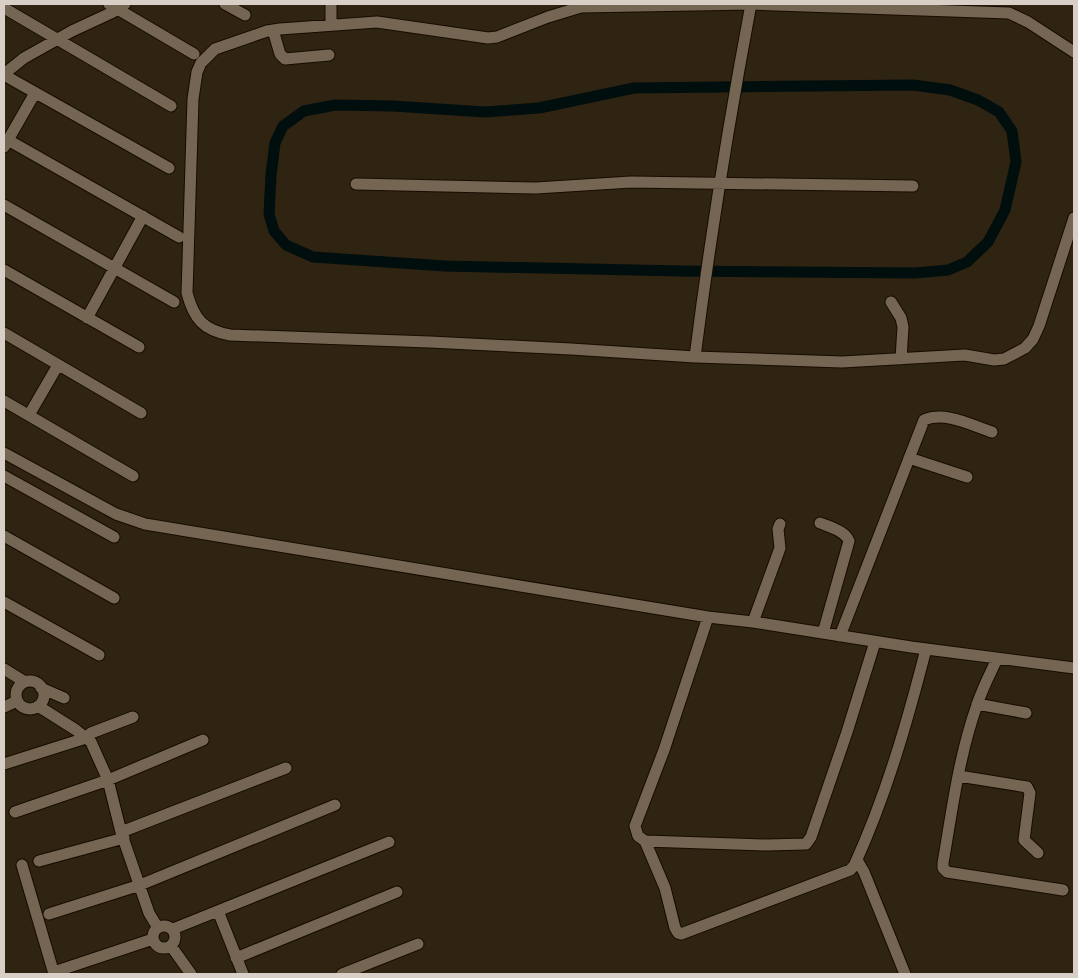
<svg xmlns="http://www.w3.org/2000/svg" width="1078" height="978" viewBox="0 0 1078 978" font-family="Figtree,sans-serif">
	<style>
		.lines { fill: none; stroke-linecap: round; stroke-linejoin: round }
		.canal { stroke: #010e0e; stroke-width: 11 }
		.minor-casing { stroke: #170c00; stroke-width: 13 }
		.minor { stroke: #746652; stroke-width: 11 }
	</style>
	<rect width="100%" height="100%" fill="#2f2312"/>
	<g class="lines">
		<!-- canal -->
		<path class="canal" d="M 913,85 L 950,90 L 978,100 L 999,112 L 1012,131 L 1016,162 L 1005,210 L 988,242 L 967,262 L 948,270 L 915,273 L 681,271 L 445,266 L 313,257 L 286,245 L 274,231 L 269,214 L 271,175 L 275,143 L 283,126 L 304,111 L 335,105 L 393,106 L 485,112 L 539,108 L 634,88 Z"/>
		<defs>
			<path id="minor" d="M 109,4 L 194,54
				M 225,4 L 245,15
				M 4,8 L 171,106
				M 331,25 L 331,4
				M 273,30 L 280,54 L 285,59 L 329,55
				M 1074,52 L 1028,22 L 1009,13 L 751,4 L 581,7 L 548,17 L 497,37 L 488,38 L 377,22 L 280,29 L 267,31 L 215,49 L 201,63 L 197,72 L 193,99 L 187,293 C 194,319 203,330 230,335 L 430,342 L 571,349 L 695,357 L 842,362 L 965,355 L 994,360 L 1004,359 L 1025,348 L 1033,339 L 1039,326 L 1074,218
				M 4,74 L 24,58 L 72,31 L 113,12 L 125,4
				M 4,75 L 169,168
				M 8,140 L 179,237
				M 4,147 L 35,93
				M 356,184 L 536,188 L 631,182 L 913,186
				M 4,205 L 174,302
				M 4,270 L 139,347
				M 891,302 L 901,318 L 903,327 L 901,359
				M 87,318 L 143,216
				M 4,333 L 141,413
				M 695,357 C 710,239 729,121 751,4
				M 4,401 L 133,476
				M 29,415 L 58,365
				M 4,453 L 116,514 L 145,524 L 708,617 L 753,622 L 911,647 L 1074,668
				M 909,458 L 967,477
				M 4,476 L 114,537
				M 820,523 C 830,527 845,531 849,541 L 823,633
				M 4,536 L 114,598
				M 4,602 L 99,655
				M 708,617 L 664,750 L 635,826 L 638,836 L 645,841 L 665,888 L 675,928 L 678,933 L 681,934 L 850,870 L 854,866 C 886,796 907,723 926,649
				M 753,622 L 780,548 L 778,529 L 780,524
				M 840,636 L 924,420 C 945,411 971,425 992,432
				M 997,659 C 990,674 982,689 977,705 C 959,755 952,811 943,863 L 943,868 L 947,872 L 1063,890
				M 4,669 L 25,682
				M16 695a14 14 0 1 1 28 0a14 14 0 1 1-28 0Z
				M 41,688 L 64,698
				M 977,704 L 1026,713
				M 38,706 L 76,730 L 91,742 L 108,780 L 121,832 L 149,913 L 158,928
				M 4,707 L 17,701
				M 4,764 L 86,738 L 91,733 L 133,717
				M 959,776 L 1027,787 L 1030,793 L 1024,840 L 1038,853
				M 15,812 L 108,780 L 203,740
				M 121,832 L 286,768
				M 645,841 L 766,845 L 806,844 L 811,837 L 847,732 L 875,642
				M 857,860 L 864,872 L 905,974
				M 39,861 L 124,838
				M 22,865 L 54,974
				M 218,911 L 243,974
				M 49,914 L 140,885 L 335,805
				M153 937a11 11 0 1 1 22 0a11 11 0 1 1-22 0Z
				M 173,929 L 389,842
				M 171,946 L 191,974
				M 236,958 L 397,892
				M 57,971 L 153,939
				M 342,974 L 418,944"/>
		</defs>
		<!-- minor casing -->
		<use href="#minor" class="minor-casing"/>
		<!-- minor -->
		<use href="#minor" class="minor"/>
	</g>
	<!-- border -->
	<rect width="1078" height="978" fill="none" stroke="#d8d0c6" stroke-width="10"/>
</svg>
